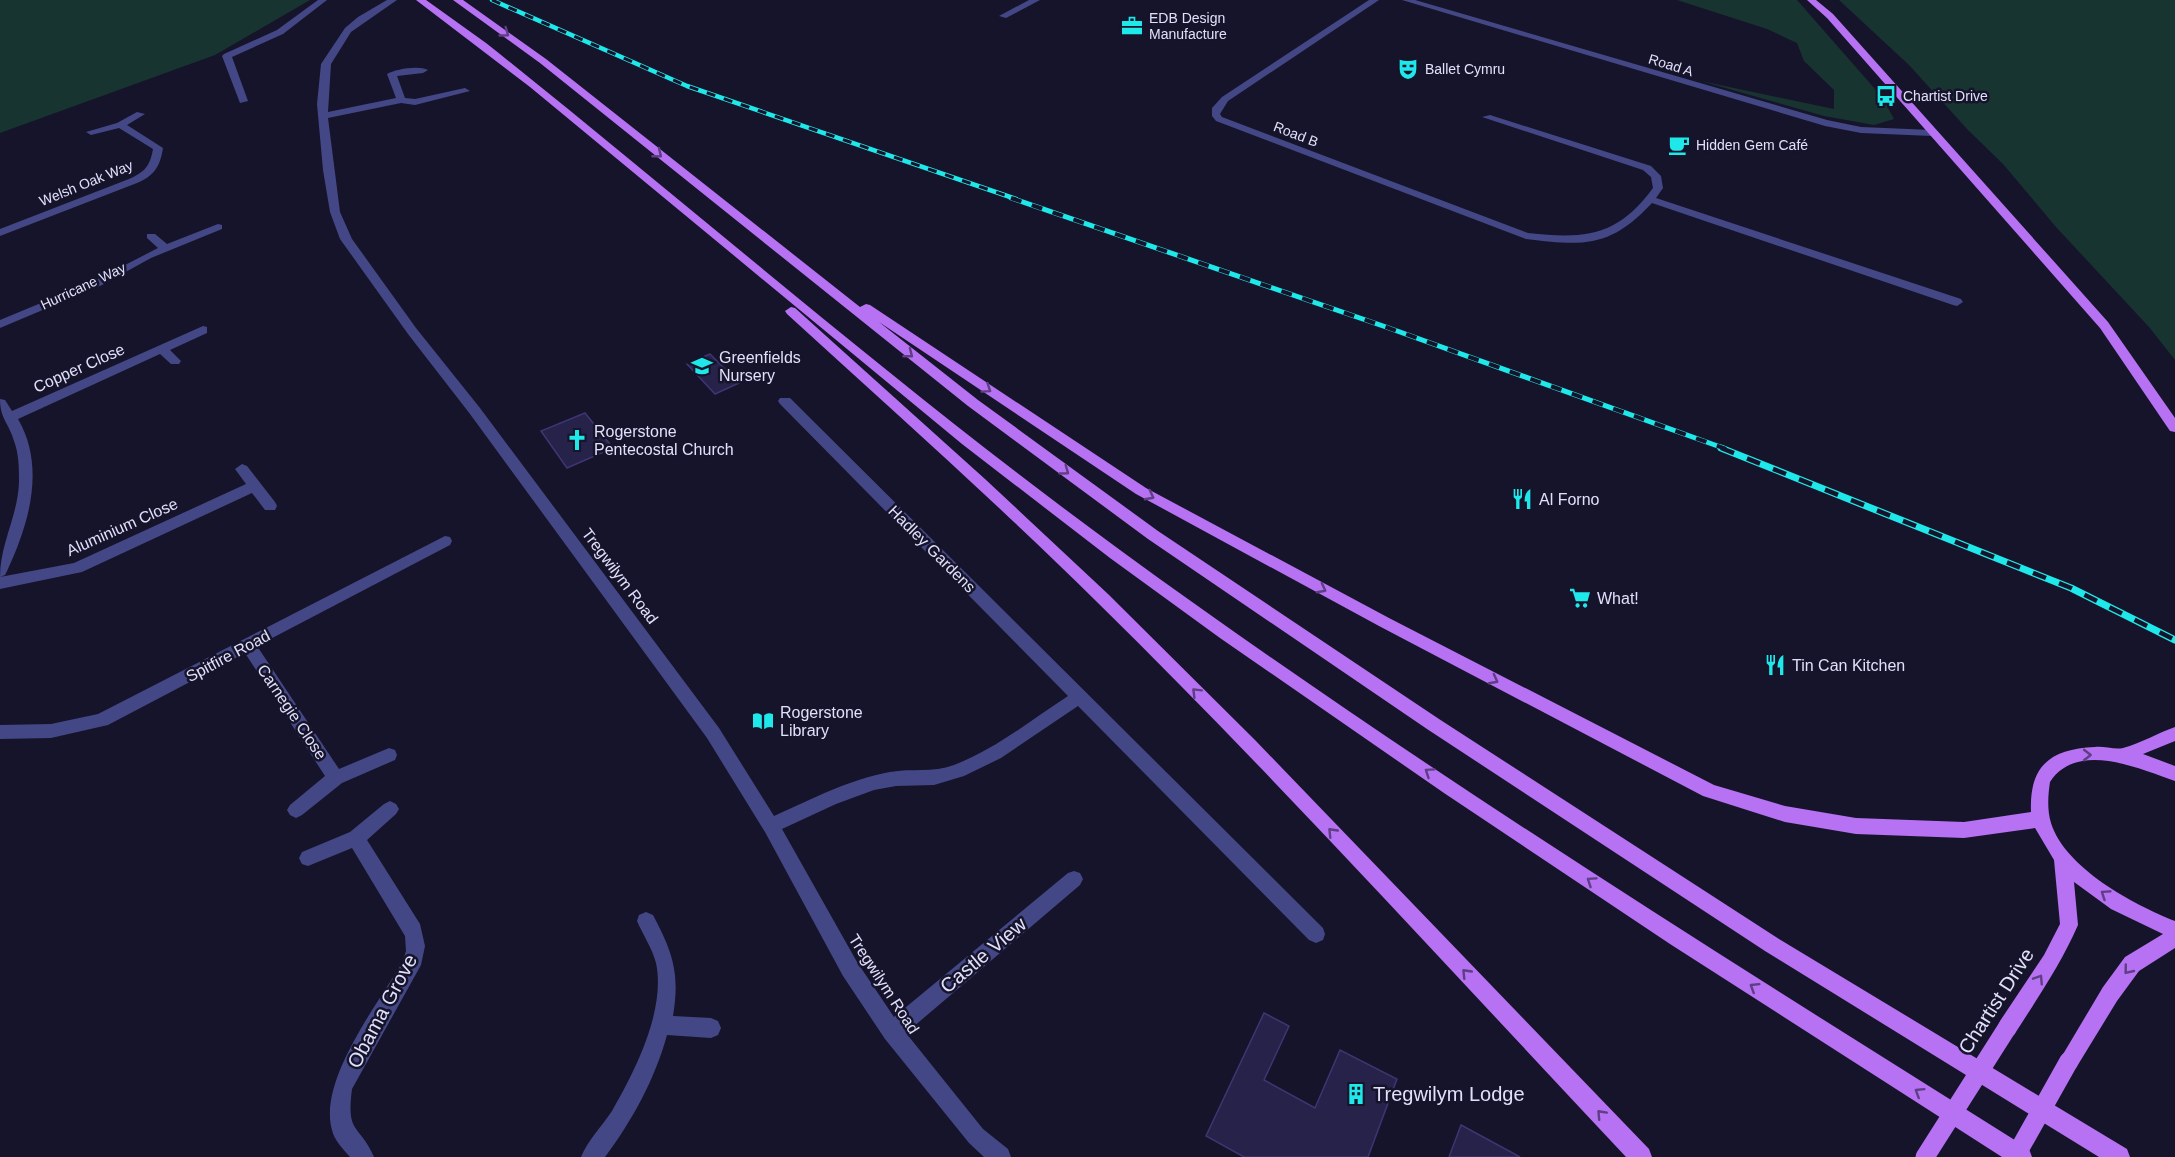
<svg xmlns="http://www.w3.org/2000/svg" width="2175" height="1157" viewBox="0 0 2175 1157" font-family="Helvetica,sans-serif">
	<style>
		.green { fill: #183430 }
		.building { fill: #26224a; stroke: #3d3673; stroke-width: 1.5 }
		.lines { fill: none; stroke-linecap: round; stroke-linejoin: round }
		.minor { fill: #444785; fill-rule: evenodd }
		.major { fill: #b672f2; fill-rule: evenodd }
		.rail-far2-casing { stroke: #1fe8ea; stroke-width: 4.5 }
		.rail-far1-casing { stroke: #1fe8ea; stroke-width: 5 }
		.rail-casing { stroke: #1fe8ea; stroke-width: 7 }
		.rail-far2 { stroke: #16142a; stroke-width: 3; stroke-dasharray: 9; stroke-linecap: butt }
		.rail-far1 { stroke: #16142a; stroke-width: 4; stroke-dasharray: 11; stroke-linecap: butt }
		.rail { stroke: #16142a; stroke-width: 4.5; stroke-dasharray: 14; stroke-linecap: butt }
		.major-bridge { stroke: #b672f2; stroke-width: 19 }
		.oneway { stroke: #5e3e84 }
		.labels { text-anchor: middle; dominant-baseline: central; stroke-width: 5; stroke-linejoin: round; paint-order: stroke }
		.far-poi-label { font-size: 14px; fill: #e1e0fc; stroke: #16142a; text-anchor: start }
		.far-street-label { font-size: 14px; fill: #e1e0fc; stroke: #16142a }
		.poi-label { font-size: 16px; fill: #e1e0fc; stroke: #16142a; text-anchor: start }
		.street-label { font-size: 16px; fill: #e1e0fc; stroke: #16142a }
		.near-street-label { font-size: 20px; fill: #e1e0fc; stroke: #16142a }
		.near-poi-label { font-size: 20px; fill: #e1e0fc; stroke: #16142a; text-anchor: start }
	</style>
	<rect width="100%" height="100%" fill="#16142a"/>
	<!-- green -->
	<path class="green" d="M 0,0 L 310,0 L 215,55 L 0,133 Z
		M 1677,0 L 1797,0 L 1882,97 L 1894,119 L 1874,125 L 1824,116 L 1701,81 L 1834,109 L 1834,90 L 1804,61 L 1797,43 L 1767,29 Z
		M 1839,0 L 2175,0 L 2175,360 L 2149,327 L 2056,227 L 2003,164 L 1968,130 L 1909,65 Z"/>
	<!-- building -->
	<path class="building" d="M 710,354 L 739,383 L 715,394 L 687,364 Z
		M 585,413 L 613,448 L 567,468 L 541,431 Z
		M 1264,1013 L 1289,1026 L 1264,1080 L 1315,1108 L 1340,1050 L 1397,1079 L 1368,1157 L 1244,1157 L 1206,1136 Z
		M 1461,1125 L 1520,1157 L 1449,1157 Z"/>
	<g class="lines">
		<!-- minor -->
		<path class="minor" d="M 318,0 L 327,0 L 283,34 L 232,57 L 248,101 L 240,103 L 222,56 L 224,54 L 277,30 Z
			M 387,0 L 397,0 L 351,32 L 331,64 L 328,112 L 396,98 L 387,74 C 395,69 419,65 428,70 L 423,73 L 397,76 L 405,98 L 415,99 L 465,88 L 470,91 L 415,105 L 401,103 L 328,118 L 340,212 L 352,239 L 416,328 L 480,408 L 719,728 L 774,816 C 812,799 850,779 890,772 C 912,768 932,773 954,765 C 996,749 1031,720 1068,696 L 780,404 L 778,401 L 780,398 L 790,398 L 1323,928 L 1325,934 L 1323,940 L 1316,943 L 1309,940 L 1078,706 L 1001,758 L 964,776 L 934,785 L 896,786 L 874,790 L 836,804 L 782,829 L 857,962 L 894,1017 L 1068,873 L 1074,871 L 1080,873 L 1083,879 L 1080,885 L 906,1033 L 983,1129 L 1008,1149 L 1011,1157 L 984,1157 L 969,1143 L 885,1039 L 843,976 L 765,832 L 707,738 L 470,414 L 408,334 L 340,239 L 330,212 L 323,170 L 317,104 L 321,64 L 345,28 L 358,17 Z
			M 1029,0 L 1040,0 L 1006,18 L 999,16 Z
			M 1369,0 L 1379,0 L 1228,101 L 1220,114 L 1222,117 L 1528,233 C 1585,239 1617,237 1653,188 L 1651,177 L 1643,170 L 1482,117 L 1490,115 L 1651,166 L 1661,176 L 1663,188 L 1656,198 L 1961,299 L 1963,302 L 1957,306 L 1953,305 L 1652,203 C 1610,248 1584,246 1526,239 L 1216,121 L 1212,116 L 1212,108 L 1222,97 Z
			M 1402,0 L 1415,0 L 1827,120 L 1861,127 L 1932,130 L 1937,133 L 1932,136 L 1861,133 L 1825,126 Z
			M 137,112 L 145,114 L 127,125 L 163,148 C 160,167 154,176 137,183 L 0,236 L 0,229 L 129,179 C 145,172 150,166 153,149 L 119,128 L 91,135 L 86,132 L 117,123 Z
			M 218,224 L 222,225 L 222,229 L 151,258 L 102,285 L 0,328 L 0,320 L 94,281 L 158,248 L 147,238 L 147,234 L 155,234 L 167,244 Z
			M 203,326 L 207,327 L 207,333 L 170,350 L 181,361 L 179,364 L 171,364 L 160,354 L 18,419 C 46,467 29,524 7,571 L 5,575 L 0,577 C 0,543 18,516 19,482 C 19,469 19,454 14,441 C 9,423 0,419 0,399 L 5,400 L 12,411 Z
			M 242,464 L 247,466 L 275,502 L 277,506 L 275,510 L 265,510 L 252,493 L 82,572 L 0,589 L 0,577 L 74,563 L 246,484 L 235,469 Z
			M 445,536 L 450,537 L 452,541 L 450,545 L 257,646 L 339,769 L 389,748 L 395,750 L 397,755 L 395,760 L 342,783 L 302,815 L 296,818 L 290,815 L 287,810 L 290,805 L 325,776 L 245,653 L 108,725 L 51,738 L 0,739 L 0,725 L 51,724 L 98,714 Z
			M 390,801 L 396,804 L 399,809 L 396,814 L 367,840 L 420,924 L 425,946 L 421,965 L 352,1089 C 346,1135 359,1123 374,1157 L 350,1157 C 343,1149 334,1140 332,1130 C 318,1081 377,1005 402,963 L 406,951 L 405,936 L 352,848 L 308,866 L 302,864 L 299,858 L 302,852 L 350,832 L 384,804 Z
			M 646,912 L 653,915 C 673,953 680,973 673,1016 L 711,1018 L 718,1021 L 721,1028 L 718,1035 L 711,1038 L 667,1035 C 655,1079 632,1121 605,1157 L 581,1157 C 588,1140 602,1126 612,1111 C 635,1071 666,1010 656,963 C 652,948 643,935 637,921 L 639,915 Z"/>
		<!-- major -->
		<path class="major" d="M 416,0 L 426,0 L 486,43 C 698,212 901,390 1120,550 C 1413,764 1722,956 2029,1149 L 2032,1157 L 2002,1157 L 1670,944 L 1444,793 L 1220,638 L 1110,558 L 962,444 L 530,87 Z
			M 453,0 L 463,0 L 546,59 L 860,307 L 866,304 L 870,305 L 1146,488 L 1389,618 L 1714,785 L 1785,806 L 1856,818 L 1964,822 L 2031,812 C 2029,766 2050,749 2095,747 C 2104,746 2115,750 2123,748 C 2141,743 2158,733 2175,727 L 2175,741 L 2143,754 L 2175,766 L 2175,781 C 2140,769 2077,740 2050,782 C 2048,795 2047,810 2051,823 C 2065,868 2134,905 2175,921 L 2175,948 L 2139,971 L 2117,1001 L 2076,1068 L 2069,1071 L 2062,1068 L 2059,1061 L 2103,987 L 2125,957 L 2163,934 L 2111,909 L 2074,882 L 2078,925 C 2061,964 2037,999 2014,1035 L 2007,1038 L 2000,1035 L 1997,1028 L 2000,1021 L 2044,955 L 2060,924 L 2054,860 L 2035,828 L 1964,838 L 1856,834 L 1785,822 L 1703,796 L 1379,626 L 1136,494 L 879,322 L 978,400 L 1158,531 L 1439,719 L 1779,939 L 2127,1149 L 2130,1157 L 2099,1157 L 1765,951 L 1427,729 L 1148,539 L 968,406 L 540,63 Z
			M 1807,0 L 1816,0 L 1833,14 L 2108,322 L 2175,418 L 2175,432 L 2170,431 L 2100,328 L 1827,18 Z
			M 791,307 L 795,308 L 985,479 L 1108,594 L 1255,740 L 1649,1149 L 1652,1157 L 1626,1157 C 1451,971 1280,782 1098,603 C 997,503 891,409 787,314 L 785,311 Z"/>
		<defs>
			<path id="rail-far2" d="M 492,0 L 687,86 L 1016,199"/>
			<path id="rail-far1" d="M 1011,198 L 1386,327 L 1726,449"/>
			<path id="rail" d="M 1721,448 L 2071,588 L 2175,640"/>
		</defs>
		<!-- rail-far2 casing -->
		<use href="#rail-far2" class="rail-far2-casing"/>
		<!-- rail-far1 casing -->
		<use href="#rail-far1" class="rail-far1-casing"/>
		<!-- rail casing -->
		<use href="#rail" class="rail-casing"/>
		<!-- rail-far2 -->
		<use href="#rail-far2" class="rail-far2"/>
		<!-- rail-far1 -->
		<use href="#rail-far1" class="rail-far1"/>
		<!-- rail -->
		<use href="#rail" class="rail"/>
		<!-- major-bridge -->
		<path class="major-bridge" d="M 1925,1157 L 2007,1028
			M 2015,1157 L 2069,1061"/>
	</g>
	<!-- one-way arrows -->
	<defs><path id="oneway-chevron" d="M-2-3.5L2.5 0L-2 3.5" fill="none" stroke-width="1.6" stroke-linecap="round" stroke-linejoin="round" transform="scale(1.5)"/></defs>
	<g class="oneway">
		<use href="#oneway-chevron" transform="translate(505 33) rotate(36)"/>
		<use href="#oneway-chevron" transform="translate(658 154) rotate(39)"/>
		<use href="#oneway-chevron" transform="translate(909 354) rotate(38)"/>
		<use href="#oneway-chevron" transform="translate(987 389) rotate(34)"/>
		<use href="#oneway-chevron" transform="translate(1065 471) rotate(36)"/>
		<use href="#oneway-chevron" transform="translate(1150 496) rotate(28)"/>
		<use href="#oneway-chevron" transform="translate(1322 589) rotate(28)"/>
		<use href="#oneway-chevron" transform="translate(1494 680) rotate(28)"/>
		<use href="#oneway-chevron" transform="translate(1196 692) rotate(-135)"/>
		<use href="#oneway-chevron" transform="translate(2087 755)"/>
		<use href="#oneway-chevron" transform="translate(1429 772) rotate(-146)"/>
		<use href="#oneway-chevron" transform="translate(1332 832) rotate(-134)"/>
		<use href="#oneway-chevron" transform="translate(1591 881) rotate(-146)"/>
		<use href="#oneway-chevron" transform="translate(2105 894) rotate(-146)"/>
		<use href="#oneway-chevron" transform="translate(2128 970) rotate(129)"/>
		<use href="#oneway-chevron" transform="translate(1466 973) rotate(-134)"/>
		<use href="#oneway-chevron" transform="translate(2039 979) rotate(-57)"/>
		<use href="#oneway-chevron" transform="translate(1754 987) rotate(-148)"/>
		<use href="#oneway-chevron" transform="translate(1919 1092) rotate(-148)"/>
		<use href="#oneway-chevron" transform="translate(1601 1114) rotate(-133)"/>
	</g>
	<!-- icons -->
	<defs>
		<symbol id="office-bare" viewBox="-9 -9 18 18"><path d="M-6-3h4V-5.5h4V-3h4V5H-6ZM-1-4.5V-3h2v-1.5ZM-6 0V1H6V0Z" fill="#1fe8ea" stroke="#16142a" stroke-width="2.5" paint-order="stroke"/></symbol>
		<symbol id="theatre-bare" viewBox="-9 -9 18 18"><path d="M-5-5.5Q0-4 5-5.5V0Q5 5 0 6Q-5 5-5 0ZM-3.3-2.5H-1v1.5H-3.3ZM1-2.5H3.3v1.5H1ZM-2.8 1Q0 5.5 2.8 1Z" fill="#1fe8ea" stroke="#16142a" stroke-width="2.5" paint-order="stroke"/></symbol>
		<symbol id="bus-bare" viewBox="-9 -9 18 18"><path d="M-5-6H5V4H4V6H2V4H-2V6H-4V4H-5ZM-3.5-4V0h7V-4ZM-3.5 1.2v1.5H-2V1.2ZM2 1.2v1.5H3.5V1.2Z" fill="#1fe8ea" stroke="#16142a" stroke-width="2.5" paint-order="stroke"/></symbol>
		<symbol id="cafe-bare" viewBox="-9 -9 18 18"><path d="M-5.5-4.5H6V0H3Q3 3.5 0 3.5H-2.5Q-5.5 3.5-5.5 0ZM3-3.2v2h1.7v-2ZM-6 4.5H4V6H-6Z" fill="#1fe8ea" stroke="#16142a" stroke-width="2.5" paint-order="stroke"/></symbol>
		<symbol id="school-bare" viewBox="-9 -9 18 18"><path d="M0-5L7-2L0 1L-7-2ZM-4 1L0 2.5L4 1V4Q0 6-4 4Z" fill="#1fe8ea" stroke="#16142a" stroke-width="2.5" paint-order="stroke"/></symbol>
		<symbol id="church-bare" viewBox="-9 -9 18 18"><path d="M-1.2-6h2.4v3.5h3.3v2.4h-3.3V6h-2.4V-.1h-3.3v-2.4h3.3Z" fill="#1fe8ea" stroke="#16142a" stroke-width="2.5" paint-order="stroke"/></symbol>
		<symbol id="restaurant-bare" viewBox="-9 -9 18 18"><path d="M-5-6h1v4h1v-4h1v4h1v-4h1v5L-1.5 .5V6h-2V.5L-5-1ZM5-6V6H3V1.5H1.5Q1.5-4 5-6Z" fill="#1fe8ea" stroke="#16142a" stroke-width="2.5" paint-order="stroke"/></symbol>
		<symbol id="supermarket-bare" viewBox="-9 -9 18 18"><path d="M-6-5.5h2.5l.6 2H6L4.5 2H-2.5L-4.4-4H-6ZM-1.5 3.2a1.3 1.3 0 1 0 .1 0ZM3 3.2a1.3 1.3 0 1 0 .1 0Z" fill="#1fe8ea" stroke="#16142a" stroke-width="2.5" paint-order="stroke"/></symbol>
		<symbol id="library-bare" viewBox="-9 -9 18 18"><path d="M-6-4Q-3-5.5-.7-3.5V5Q-3 3-6 4ZM6-4Q3-5.5 .7-3.5V5Q3 3 6 4Z" fill="#1fe8ea" stroke="#16142a" stroke-width="2.5" paint-order="stroke"/></symbol>
		<symbol id="building-bare" viewBox="-9 -9 18 18"><path d="M-4-6H4V6H1V3H-1V6H-4ZM-2.5-4.3h1.7v1.8h-1.7ZM.8-4.3h1.7v1.8H.8ZM-2.5-1h1.7V.8h-1.7ZM.8-1h1.7V.8H.8Z" fill="#1fe8ea" stroke="#16142a" stroke-width="2.5" paint-order="stroke"/></symbol>
	</defs>
	<g fill-rule="evenodd">
		<use href="#office-bare" x="1117" y="11" width="30" height="30"/>
		<use href="#theatre-bare" x="1393" y="54" width="30" height="30"/>
		<use href="#bus-bare" x="1871" y="81" width="30" height="30"/>
		<use href="#cafe-bare" x="1664" y="130" width="30" height="30"/>
		<use href="#school-bare" x="687" y="351" width="30" height="30"/>
		<use href="#church-bare" x="562" y="425" width="30" height="30"/>
		<use href="#restaurant-bare" x="1507" y="484" width="30" height="30"/>
		<use href="#supermarket-bare" x="1565" y="583" width="30" height="30"/>
		<use href="#restaurant-bare" x="1760" y="650" width="30" height="30"/>
		<use href="#library-bare" x="748" y="706" width="30" height="30"/>
		<use href="#building-bare" x="1341" y="1079" width="30" height="30"/>
	</g>
	<g class="labels">
		<!-- far-poi labels -->
		<g class="far-poi-label">
			<text x="1149" y="18">EDB Design<tspan x="1149" dy="16">Manufacture</tspan></text>
			<text x="1425" y="69">Ballet Cymru</text>
			<text x="1903" y="96">Chartist Drive</text>
			<text x="1696" y="145">Hidden Gem Café</text>
		</g>
		<!-- far-street labels -->
		<g class="far-street-label">
			<text transform="translate(1671 65) rotate(17)">Road A</text>
			<text transform="translate(1296 134) rotate(21)">Road B</text>
			<text transform="translate(86 183) rotate(-22)">Welsh Oak Way</text>
			<text transform="translate(83 286) rotate(-25)">Hurricane Way</text>
		</g>
		<!-- poi labels -->
		<g class="poi-label">
			<text x="719" y="357">Greenfields<tspan x="719" dy="18">Nursery</tspan></text>
			<text x="594" y="431">Rogerstone<tspan x="594" dy="18">Pentecostal Church</tspan></text>
			<text x="1539" y="499">Al Forno</text>
			<text x="1597" y="598">What!</text>
			<text x="1792" y="665">Tin Can Kitchen</text>
			<text x="780" y="712">Rogerstone<tspan x="780" dy="18">Library</tspan></text>
		</g>
		<!-- street labels -->
		<g class="street-label">
			<text transform="translate(79 368) rotate(-24)">Copper Close</text>
			<text transform="translate(122 527) rotate(-24)">Aluminium Close</text>
			<text transform="translate(932 549) rotate(45)">Hadley Gardens</text>
			<text transform="translate(620 576) rotate(53)">Tregwilym Road</text>
			<text transform="translate(228 656) rotate(-28)">Spitfire Road</text>
			<text transform="translate(292 712) rotate(56)">Carnegie Close</text>
			<text transform="translate(884 984) rotate(57)">Tregwilym Road</text>
		</g>
		<!-- near-street labels -->
		<g class="near-street-label">
			<text transform="translate(983 955) rotate(-40)">Castle View</text>
			<text transform="translate(1996 1001) rotate(-57)">Chartist Drive</text>
			<text transform="translate(382 1011) rotate(-62)">Obama Grove</text>
		</g>
		<!-- near-poi labels -->
		<g class="near-poi-label">
			<text x="1373" y="1094">Tregwilym Lodge</text>
		</g>
	</g>
</svg>
